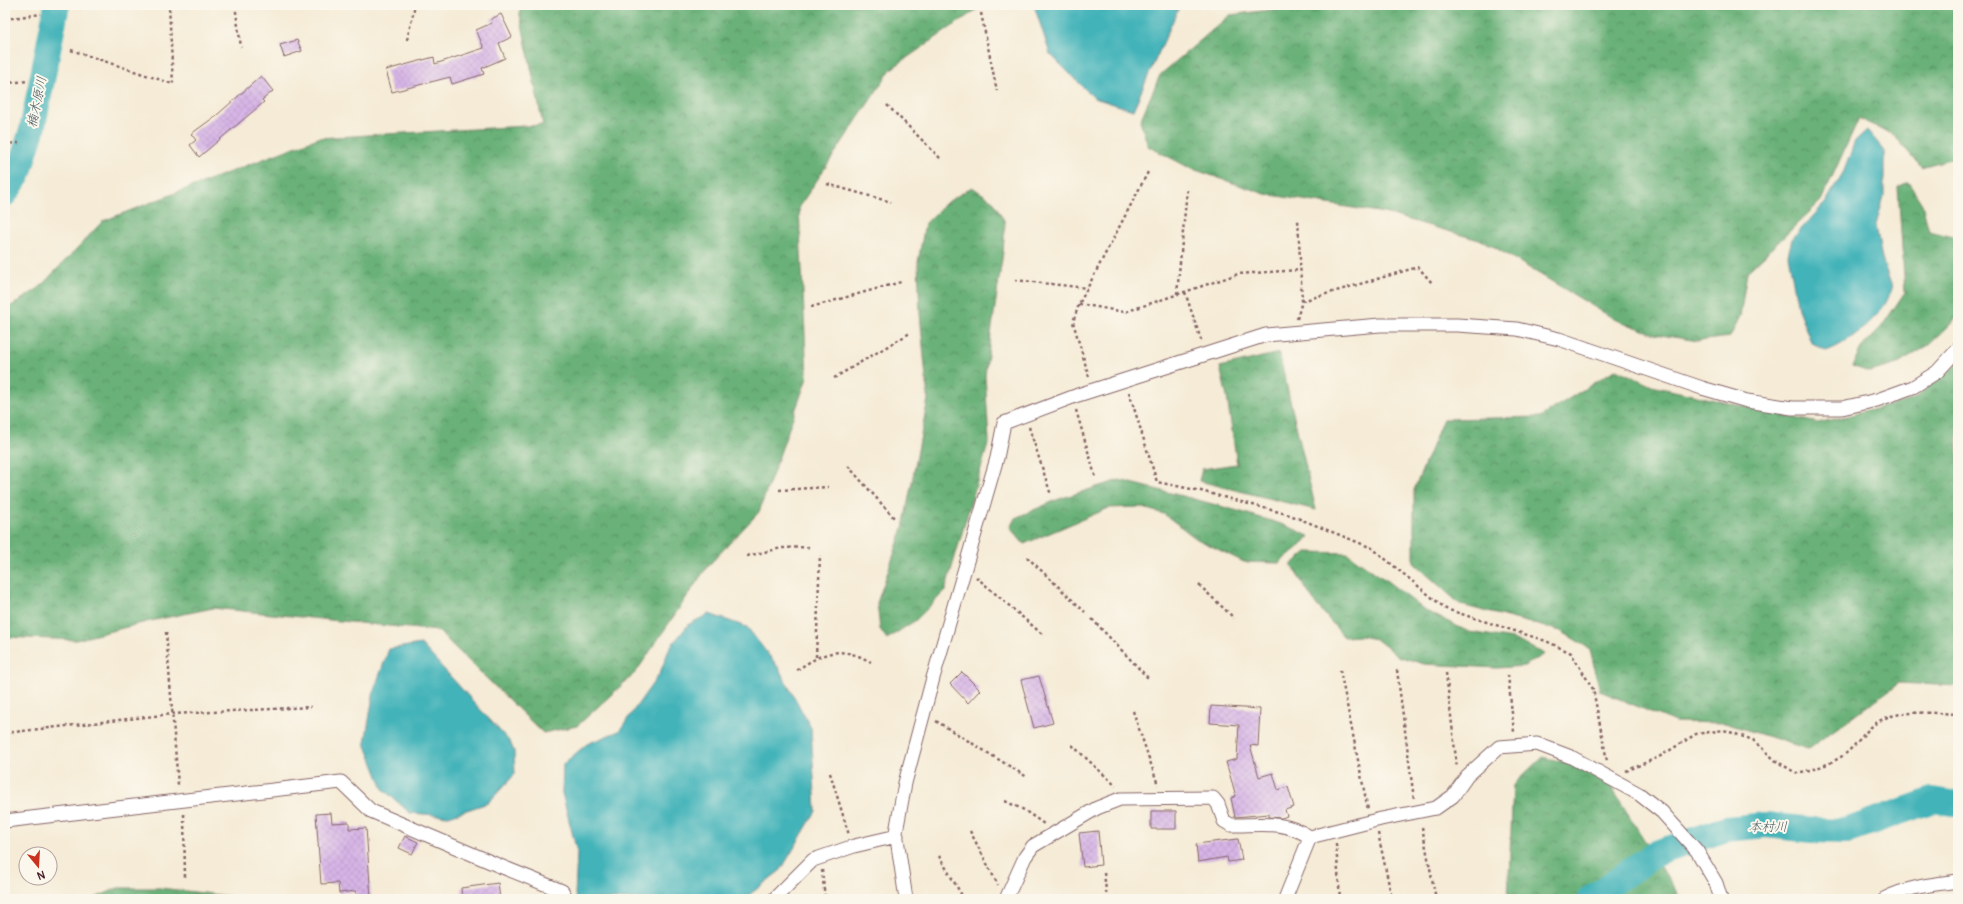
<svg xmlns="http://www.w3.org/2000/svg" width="1963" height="904" viewBox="0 0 1963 904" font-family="Pangolin,'Klee One',sans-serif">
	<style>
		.forest { fill: url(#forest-crowns); stroke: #5a6852 }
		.water { fill: #43b3b9; stroke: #466972 }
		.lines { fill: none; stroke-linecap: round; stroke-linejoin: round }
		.river { stroke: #43b3b9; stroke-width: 26 }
		.building { fill: url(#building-cross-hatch) }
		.minor-casing { stroke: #866667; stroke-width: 15 }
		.path { stroke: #866667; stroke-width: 2.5; stroke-dasharray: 3 3; stroke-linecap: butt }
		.minor { stroke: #fff; stroke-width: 13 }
		.labels { text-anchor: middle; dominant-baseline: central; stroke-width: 4; stroke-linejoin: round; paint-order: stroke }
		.water-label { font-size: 13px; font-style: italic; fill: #475a64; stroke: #fbf7ec }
	</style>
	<defs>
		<pattern id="forest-crowns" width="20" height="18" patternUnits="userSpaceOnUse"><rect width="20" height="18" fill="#69b178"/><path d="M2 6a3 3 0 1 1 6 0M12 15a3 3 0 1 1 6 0" fill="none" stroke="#588f63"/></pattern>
		<pattern id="building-cross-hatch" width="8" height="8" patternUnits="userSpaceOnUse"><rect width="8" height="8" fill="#d7b5e7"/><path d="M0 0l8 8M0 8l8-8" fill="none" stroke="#ba9bc6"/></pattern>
	</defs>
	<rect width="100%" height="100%" fill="#fbf7ec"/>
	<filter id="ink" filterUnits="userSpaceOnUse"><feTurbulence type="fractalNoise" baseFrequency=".025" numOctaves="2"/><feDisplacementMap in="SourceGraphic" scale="8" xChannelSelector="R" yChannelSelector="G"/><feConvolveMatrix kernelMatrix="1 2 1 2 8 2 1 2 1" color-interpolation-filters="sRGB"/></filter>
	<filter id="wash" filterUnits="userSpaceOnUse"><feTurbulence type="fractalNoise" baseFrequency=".012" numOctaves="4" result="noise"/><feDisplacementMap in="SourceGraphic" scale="16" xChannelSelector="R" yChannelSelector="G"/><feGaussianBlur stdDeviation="0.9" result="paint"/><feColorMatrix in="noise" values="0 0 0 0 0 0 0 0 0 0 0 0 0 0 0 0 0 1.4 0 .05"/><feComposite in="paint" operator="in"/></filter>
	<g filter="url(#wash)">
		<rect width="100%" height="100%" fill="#f5ebd6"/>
		<!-- forest -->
		<path class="forest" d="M 520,5 L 983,5 L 891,69 L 799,207 L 807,378 L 759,512 L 707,567 L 636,672 L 577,726 L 543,733 L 438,631 L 213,608 L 150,621 L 76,640 L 5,637 L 5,310 L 39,288 L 103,221 L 318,138 L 543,125 L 520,15 Z
			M 1309,5 L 1958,5 L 1957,157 L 1921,167 L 1894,135 L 1859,118 L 1821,201 L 1747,272 L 1740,317 L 1730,337 L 1698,341 L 1655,334 L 1616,320 L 1486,242 L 1385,213 L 1265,194 L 1190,168 L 1148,146 L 1140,121 L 1160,75 L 1230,15 Z
			M 1908,182 L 1922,204 L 1929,231 L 1958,238 L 1958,317 L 1929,345 L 1898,364 L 1869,372 L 1852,366 L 1861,348 L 1882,326 L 1905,292 L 1898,187 Z
			M 972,187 L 993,201 L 1005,222 L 1003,252 L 985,375 L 989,441 L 945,591 L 916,620 L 887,639 L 880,629 L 877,603 L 903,528 L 928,399 L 920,314 L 918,262 L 925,224 L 946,203 Z
			M 1279,353 L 1316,510 L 1199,481 L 1202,469 L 1237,464 L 1227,397 L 1220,367 Z
			M 1958,363 L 1958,686 L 1899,683 L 1808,749 L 1725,723 L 1675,722 L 1600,691 L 1590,649 L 1561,631 L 1461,605 L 1414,563 L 1414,490 L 1443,419 L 1540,417 L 1616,369 L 1652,386 L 1818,423 L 1912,400 Z
			M 1119,480 C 1159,490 1199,500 1238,511 C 1263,519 1288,524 1310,537 L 1279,563 L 1244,562 L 1197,539 L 1164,514 L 1140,507 L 1109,508 L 1024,544 L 1010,528 L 1015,518 L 1059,499 Z
			M 1307,552 L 1347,553 L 1387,581 L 1426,611 L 1469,632 L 1513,639 L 1545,654 L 1524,666 L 1497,668 L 1424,664 L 1398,656 L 1376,639 L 1360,636 L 1344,637 L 1315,603 L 1291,565 Z
			M 1542,757 L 1569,763 L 1610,785 L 1681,899 L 1508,899 L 1513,785 Z
			M 118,888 L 160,888 L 254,899 L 93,899 Z"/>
		<!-- water -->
		<path class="water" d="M 1034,5 L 1180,5 L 1133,110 L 1094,98 L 1050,54 Z
			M 1867,130 L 1884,150 L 1884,196 L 1876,225 L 1882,259 L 1892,287 C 1890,293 1888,301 1883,307 C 1871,324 1845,345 1826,351 L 1811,342 L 1798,309 L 1788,255 L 1792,239 L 1826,202 L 1844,171 L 1855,141 Z
			M 709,614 L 747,627 L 778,667 L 811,728 L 816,811 L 781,870 L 744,899 L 577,899 L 575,895 L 577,852 L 562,793 L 563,764 L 587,744 L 619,731 L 660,673 L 670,647 L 689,624 Z
			M 421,644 L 510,742 L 514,751 L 515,774 L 488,803 L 449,816 L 410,813 L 383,789 L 365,743 L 374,690 L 389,649 Z"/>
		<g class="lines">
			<!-- river -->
			<path class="river" d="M 5,194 L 18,175 L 32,130 L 57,5
				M 1590,899 L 1658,852 L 1726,829 L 1766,825 L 1812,830 L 1846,831 L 1933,800 L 1958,804"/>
		</g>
		<g id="blocks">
			<!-- building -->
			<path class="building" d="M 501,14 L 512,37 L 499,43 L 505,58 L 482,68 L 484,74 L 452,84 L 450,77 L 392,92 L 386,70 L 434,57 L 435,64 L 484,48 L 476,30 L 492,23 L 491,19 Z
				M 297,40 L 302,51 L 284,57 L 280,45 Z
				M 261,76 L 273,91 L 262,100 L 264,102 L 199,157 L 190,145 L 196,140 L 191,134 L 217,115 Z
				M 962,672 L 980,690 L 968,703 L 950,684 Z
				M 1039,676 L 1053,723 L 1034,728 L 1021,680 Z
				M 1211,706 L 1260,709 L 1258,746 L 1250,745 L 1259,777 L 1273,773 L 1278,790 L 1288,787 L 1294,807 L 1285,810 L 1287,816 L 1282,818 L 1269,817 L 1269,814 L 1235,817 L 1231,798 L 1236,796 L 1226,762 L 1237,759 L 1239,725 L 1210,723 Z
				M 1151,811 L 1176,811 L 1176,829 L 1151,829 Z
				M 331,813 L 332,823 L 349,822 L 349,829 L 366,828 L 371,898 L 356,899 L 356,891 L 339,893 L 338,883 L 321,884 L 316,814 Z
				M 1098,831 L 1101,865 L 1083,867 L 1079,833 Z
				M 405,836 L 418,842 L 412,854 L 399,848 Z
				M 1238,839 L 1242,860 L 1228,862 L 1227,857 L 1198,862 L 1196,844 Z
				M 498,883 L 500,899 L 462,899 L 461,888 Z"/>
		</g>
	</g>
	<g filter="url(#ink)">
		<use href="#blocks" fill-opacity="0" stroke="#866667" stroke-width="1"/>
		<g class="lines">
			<defs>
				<path id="minor" d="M 5,821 L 341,782 L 371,811 L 500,866 L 562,891 L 567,899
					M 774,899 L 813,860 L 854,846 L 897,836
					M 906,899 L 896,832 L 905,783 L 933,678 L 997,458 L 1004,423 L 1078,395 L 1266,335 L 1380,325 L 1457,325 L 1517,329 L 1559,339 L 1702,388 L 1747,401 L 1792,408 L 1842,408 L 1877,400 L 1913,387 L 1937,372 L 1958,349
					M 1006,899 L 1025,857 L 1033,846 L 1097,808 L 1120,799 L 1213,798 L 1218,804 L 1224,821 L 1231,825 C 1262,825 1283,820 1310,837
					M 1285,899 L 1310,837 L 1381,819 L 1436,808 L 1453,796 L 1467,776 L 1499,747 L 1537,744 L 1571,757 L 1639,794 L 1662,812 L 1697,851 L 1716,883 L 1721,899
					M 1884,899 C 1906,887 1934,884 1958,881"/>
			</defs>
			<!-- minor casing -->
			<use href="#minor" class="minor-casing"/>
			<!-- path -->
			<path class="path" d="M 235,5 L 241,47
				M 981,13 L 997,91
				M 5,19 L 41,14
				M 407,40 L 415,5
				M 71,50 L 173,84 L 169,5
				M 5,83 L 29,81
				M 887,105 L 941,159
				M 5,144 L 19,143
				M 827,184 L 891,202
				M 1015,280 L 1087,288
				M 1185,292 L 1202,343
				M 1177,294 L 1187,190
				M 1302,301 L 1418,267 L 1433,284
				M 1079,304 L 1125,312 L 1238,274 L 1300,270
				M 811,307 L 901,282
				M 1297,319 L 1302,301 L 1298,219
				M 1089,377 L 1073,322 L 1079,304 L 1148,172
				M 834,378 L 910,333
				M 1129,392 L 1157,482 L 1201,491 L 1290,515 L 1372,548 L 1446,609 L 1546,641 L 1571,653 L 1593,689 L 1607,761
				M 1076,410 L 1096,479
				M 1029,427 L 1051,495
				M 848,466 L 895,519
				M 779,490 L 828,487
				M 747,556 L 782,548 L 810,547
				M 1027,557 L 1085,612
				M 976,577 L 1042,634
				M 1199,585 L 1234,618
				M 1092,619 L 1148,678
				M 166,632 L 178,785
				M 816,657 L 820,555
				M 797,670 C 824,652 840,645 871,662
				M 1340,670 L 1368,810
				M 1397,670 L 1414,799
				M 1446,673 L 1457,768
				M 1508,675 L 1514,732
				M 1133,711 L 1158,785
				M 936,721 L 1027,777
				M 5,733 L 172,714 L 311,707
				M 1072,745 L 1116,786
				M 1626,771 L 1659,757 L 1696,734 L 1724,730 L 1753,740 L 1776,761 L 1796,773 C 1813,770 1829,765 1844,755 C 1858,744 1868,725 1885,718 C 1908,710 1934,713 1958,714
				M 830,773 L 849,835
				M 1005,801 L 1024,810 L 1044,824
				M 184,814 L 185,880
				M 1422,827 L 1436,899
				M 970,831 L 998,885
				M 1378,833 L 1392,899
				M 1336,844 L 1340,899
				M 939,856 L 964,899
				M 822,870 L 825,899
				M 1104,873 L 1107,899"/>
			<!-- minor -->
			<use href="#minor" class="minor"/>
		</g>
	</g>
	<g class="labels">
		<!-- water labels -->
		<g class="water-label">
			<text transform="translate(37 102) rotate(-78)">楠木原川</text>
			<text x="1768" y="827">本村川</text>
		</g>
	</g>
	<!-- margin -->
	<rect width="1963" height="904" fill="none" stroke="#fbf7ec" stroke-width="20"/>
	<!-- north arrow -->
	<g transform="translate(38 866) rotate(162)"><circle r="19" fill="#fbf7ec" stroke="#b4a19f"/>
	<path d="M0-3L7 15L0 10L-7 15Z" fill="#c8321e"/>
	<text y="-6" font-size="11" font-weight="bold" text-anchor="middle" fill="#4a1f2b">N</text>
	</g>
</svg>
